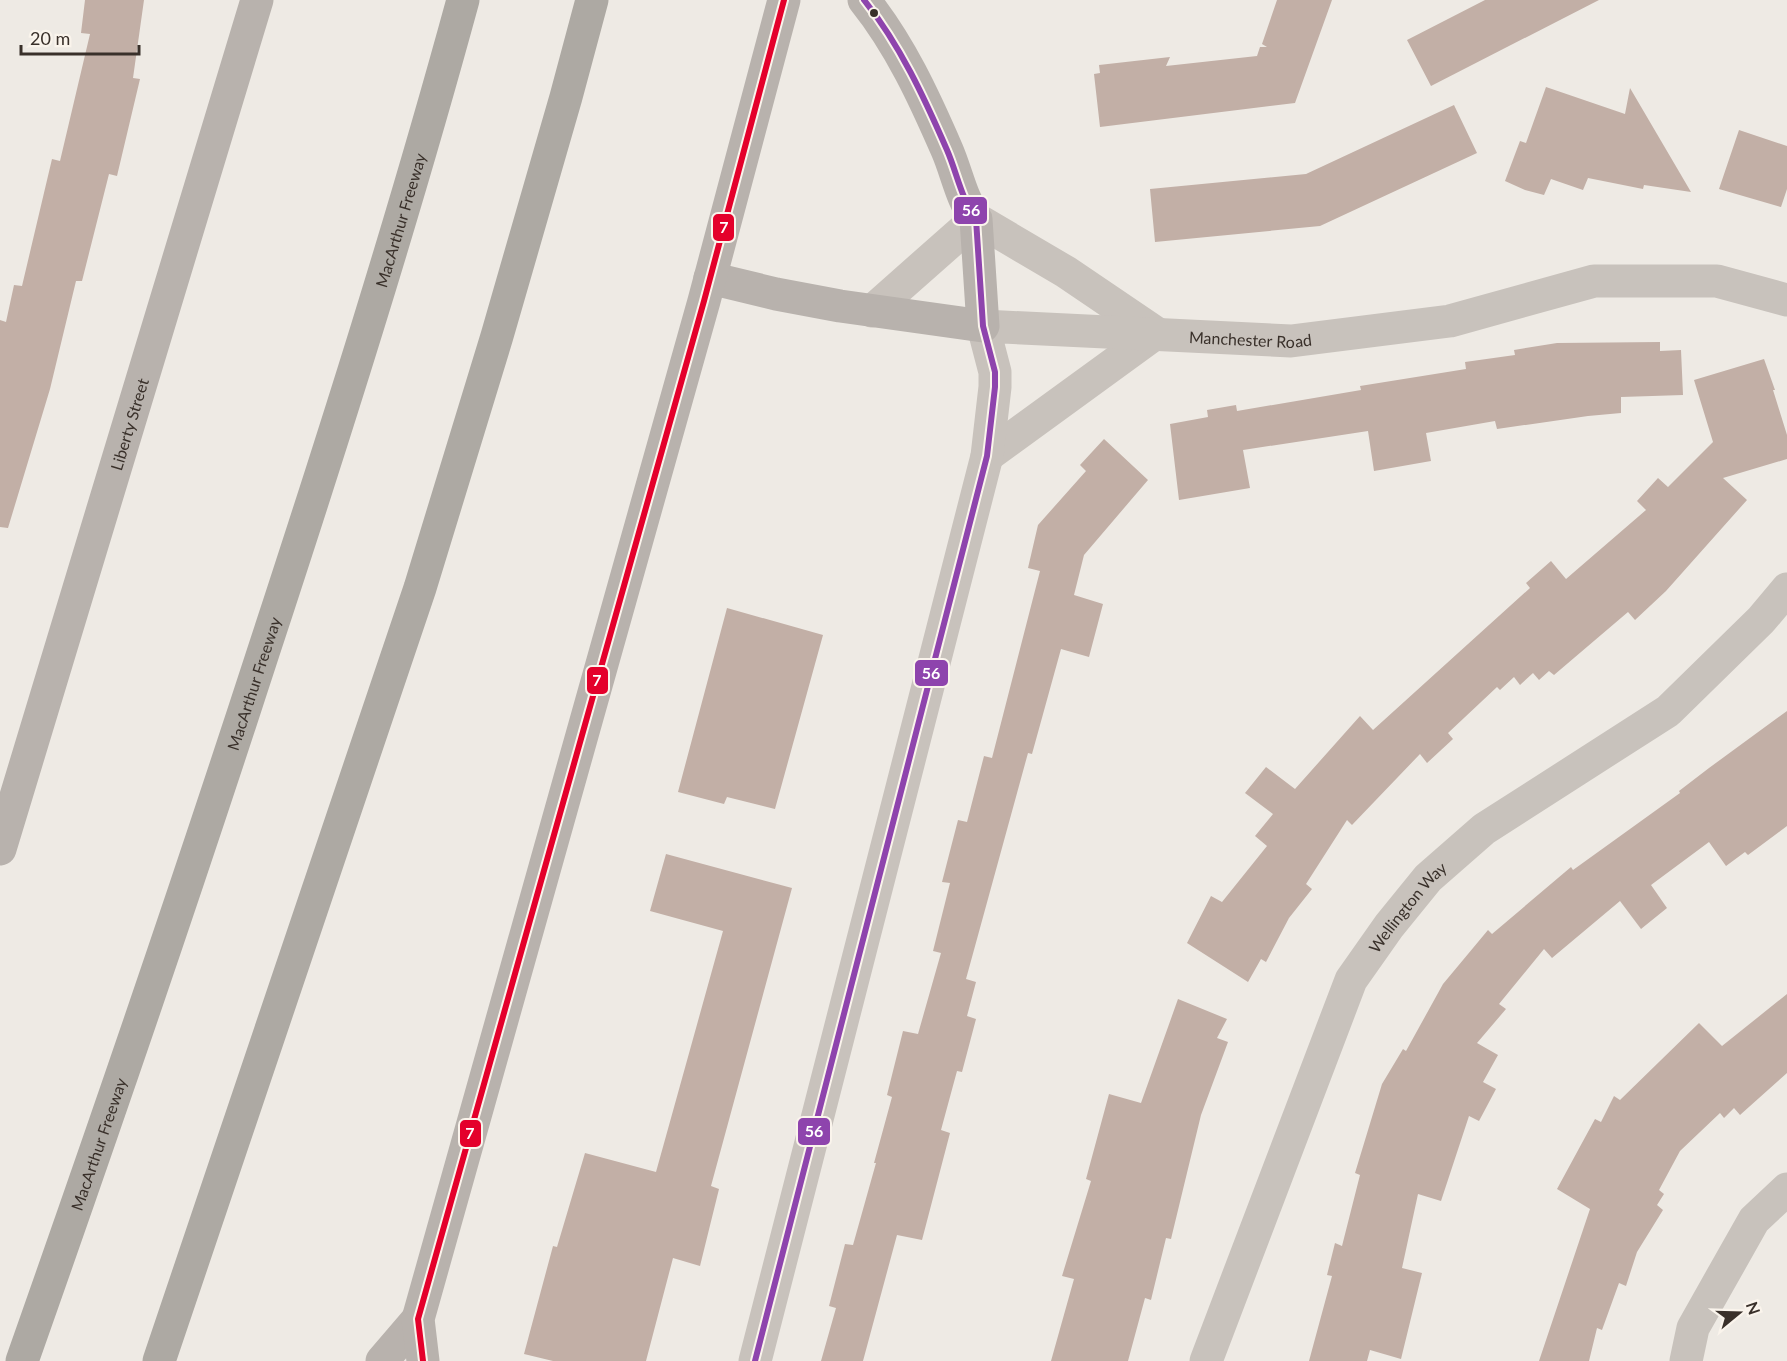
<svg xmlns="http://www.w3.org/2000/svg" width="1787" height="1361" viewBox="0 0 1787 1361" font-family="Lato,sans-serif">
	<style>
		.building { fill: #c2afa6 }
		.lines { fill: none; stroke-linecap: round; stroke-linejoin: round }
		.street { stroke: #c8c2bc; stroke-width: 33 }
		.secondary { stroke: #b8b2ad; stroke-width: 33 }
		.highway { stroke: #ada9a3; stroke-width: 33 }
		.bus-1-casing { stroke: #faf4ec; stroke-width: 10 }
		.bus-2-casing { stroke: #faf4ec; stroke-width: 10 }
		.bus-1 { stroke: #e4002b; stroke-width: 6 }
		.bus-2 { stroke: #8e44ad; stroke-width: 6 }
		.bus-dot { fill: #39302a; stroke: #faf4ec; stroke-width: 2 }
		.labels { text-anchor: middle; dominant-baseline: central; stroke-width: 6; stroke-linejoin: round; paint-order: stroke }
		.street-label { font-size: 16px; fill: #39302a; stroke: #faf4ec }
		.line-badge { stroke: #faf4ec; stroke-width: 2 }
		.badge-label { font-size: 16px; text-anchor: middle; font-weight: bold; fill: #fff }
	</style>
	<rect width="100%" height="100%" fill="#eeeae4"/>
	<!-- building -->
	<path class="building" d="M 85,0 L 144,0 L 133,78 L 140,79 L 117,176 L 109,174 L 82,281 L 76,281 L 50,389 L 8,528 L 0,527 L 0,320 L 6,322 L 14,285 L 22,286 L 52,159 L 60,161 L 90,34 L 81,33 Z
		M 1277,0 L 1332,0 L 1295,103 L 1100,127 L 1094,74 L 1100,73 L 1099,65 L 1170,57 L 1166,66 L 1257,56 L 1260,47 L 1267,47 L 1262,44 Z
		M 1485,0 L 1599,0 L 1431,86 L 1407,40 Z
		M 1546,87 L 1625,114 L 1630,88 L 1691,192 L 1644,185 L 1643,189 L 1588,178 L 1583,190 L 1551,179 L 1544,195 L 1525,190 L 1505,181 L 1520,141 L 1526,143 Z
		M 1454,105 L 1477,153 L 1320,226 L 1155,242 L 1150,189 L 1306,174 Z
		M 1739,130 L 1787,146 L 1787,189 L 1781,207 L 1719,189 Z
		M 1660,342 L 1660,351 L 1681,350 L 1683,395 L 1621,397 L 1621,413 L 1588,416 L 1497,429 L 1495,421 L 1426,433 L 1431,461 L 1374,471 L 1368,431 L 1243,450 L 1250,488 L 1179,500 L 1170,424 L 1208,417 L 1207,410 L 1236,405 L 1237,411 L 1361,390 L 1360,386 L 1466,369 L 1465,362 L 1515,355 L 1514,350 L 1557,343 Z
		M 1764,359 L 1775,390 L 1773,390 L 1787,435 L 1787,459 L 1723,478 L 1747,500 L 1666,591 L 1635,620 L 1628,612 L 1554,675 L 1549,671 L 1539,680 L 1533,673 L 1520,685 L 1514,677 L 1500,690 L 1497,687 L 1448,733 L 1453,739 L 1427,763 L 1420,754 L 1352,825 L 1347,820 L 1306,884 L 1312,889 L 1289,918 L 1266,962 L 1261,959 L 1248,982 L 1187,943 L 1211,896 L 1222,902 L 1267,846 L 1255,836 L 1273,814 L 1245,793 L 1266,767 L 1295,789 L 1360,716 L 1373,730 L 1530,588 L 1526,583 L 1551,561 L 1566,579 L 1646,510 L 1637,501 L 1658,478 L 1668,487 L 1713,442 L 1694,380 Z
		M 1104,439 L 1148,480 L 1084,555 L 1074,595 L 1103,604 L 1089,657 L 1061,649 L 1032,754 L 1028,753 L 966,979 L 976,982 L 967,1016 L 976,1019 L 962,1072 L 957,1071 L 941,1130 L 950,1133 L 922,1240 L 897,1235 L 863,1361 L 821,1361 L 836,1308 L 829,1306 L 845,1244 L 853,1245 L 876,1163 L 874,1163 L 892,1097 L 887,1095 L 903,1031 L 918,1034 L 941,953 L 933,951 L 950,883 L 942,882 L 958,820 L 967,822 L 984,756 L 992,758 L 1040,571 L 1028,568 L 1038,525 L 1086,471 L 1080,465 Z
		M 727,608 L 823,635 L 775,809 L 727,797 L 724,804 L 678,792 Z
		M 1787,711 L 1787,826 L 1748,855 L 1745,852 L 1726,866 L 1709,842 L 1651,885 L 1667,908 L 1641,929 L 1620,901 L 1552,958 L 1544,949 L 1499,1004 L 1506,1009 L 1477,1043 L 1498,1055 L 1483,1082 L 1496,1089 L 1479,1121 L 1469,1116 L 1441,1201 L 1418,1194 L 1402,1268 L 1422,1273 L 1401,1359 L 1370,1350 L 1367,1361 L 1309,1361 L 1332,1276 L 1327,1275 L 1335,1243 L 1342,1246 L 1360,1175 L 1355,1173 L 1382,1084 L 1403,1049 L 1406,1051 L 1443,984 L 1488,930 L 1492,934 L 1571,867 L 1573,870 L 1680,793 L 1679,791 L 1709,768 Z
		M 666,854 L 792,888 L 711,1186 L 719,1189 L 700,1266 L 673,1258 L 646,1361 L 553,1361 L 524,1354 L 553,1246 L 557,1247 L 585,1153 L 656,1172 L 723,931 L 650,911 Z
		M 1787,994 L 1787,1073 L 1740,1115 L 1734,1108 L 1724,1118 L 1720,1113 L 1680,1151 L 1659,1190 L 1664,1194 L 1657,1205 L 1663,1210 L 1637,1252 L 1626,1286 L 1619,1283 L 1602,1330 L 1597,1328 L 1589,1361 L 1539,1361 L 1590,1209 L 1557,1189 L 1595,1119 L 1601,1122 L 1614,1096 L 1620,1100 L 1699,1023 L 1722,1046 Z
		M 1178,999 L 1227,1019 L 1217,1038 L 1228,1042 L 1201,1115 L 1171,1239 L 1166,1238 L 1151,1300 L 1145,1298 L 1128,1361 L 1051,1361 L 1074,1279 L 1062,1276 L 1091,1181 L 1086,1179 L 1109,1094 L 1141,1103 Z"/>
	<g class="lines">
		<!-- street -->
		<g class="street">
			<path d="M 872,311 L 976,219 L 1066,272 L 1156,333 L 987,456"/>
			<path id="s1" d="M 755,1361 L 987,456 L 995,387 L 995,372 L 983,326 L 1291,341 L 1450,321 L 1594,281 L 1717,281 L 1787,300"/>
			<path id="s2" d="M 1206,1361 L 1351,980 L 1389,926 L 1428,878 L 1484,829 L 1668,711 L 1761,620 L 1787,589"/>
			<path d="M 1686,1361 L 1693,1328 L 1754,1220 L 1787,1189"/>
		</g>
		<!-- secondary -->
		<g class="secondary">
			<path d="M 710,278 L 776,294 L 840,306 L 983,326 L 976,219 C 961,198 957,173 947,150 C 924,97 900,45 864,0"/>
			<path id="s3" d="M 0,849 L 257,0"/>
			<path d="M 382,1361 L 418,1319"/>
			<path d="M 423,1361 L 418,1319 L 704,301 L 784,0"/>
		</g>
		<!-- highway -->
		<g class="highway">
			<path id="s4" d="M 22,1361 C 105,1126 186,890 263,653 C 334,437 403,220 463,0"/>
			<path d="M 159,1361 L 420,588 L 497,336 L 566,97 L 592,0"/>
		</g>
		<defs>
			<path id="bus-1" d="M 423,1361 L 418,1319 L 704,301 L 784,0"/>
			<path id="bus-2" d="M 755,1361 L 987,456 L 995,387 L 995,372 L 983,326 L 976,219 C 961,198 957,173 947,150 C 924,97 900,45 864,0"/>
		</defs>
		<!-- bus-1 casing -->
		<use href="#bus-1" class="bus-1-casing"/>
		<!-- bus-2 casing -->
		<use href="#bus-2" class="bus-2-casing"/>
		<!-- bus-1 -->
		<use href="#bus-1" class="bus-1"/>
		<!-- bus-2 -->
		<use href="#bus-2" class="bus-2"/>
	</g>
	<!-- markers -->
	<circle class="bus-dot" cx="874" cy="13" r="5"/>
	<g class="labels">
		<!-- street labels -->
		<g class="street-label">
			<text stroke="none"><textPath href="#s4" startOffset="1202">MacArthur Freeway</textPath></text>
			<text stroke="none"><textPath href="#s1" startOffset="1334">Manchester Road</textPath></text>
			<text stroke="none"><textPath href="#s3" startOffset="444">Liberty Street</textPath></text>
			<text stroke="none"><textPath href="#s4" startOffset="716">MacArthur Freeway</textPath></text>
			<text stroke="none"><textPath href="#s2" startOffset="500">Wellington Way</textPath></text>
			<text stroke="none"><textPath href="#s4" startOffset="230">MacArthur Freeway</textPath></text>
		</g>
	</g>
	<g class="line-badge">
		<rect x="953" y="196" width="35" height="29" rx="6" fill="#8e44ad"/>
		<rect x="712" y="213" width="23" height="29" rx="6" fill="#e4002b"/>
		<rect x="914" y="659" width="35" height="28" rx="6" fill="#8e44ad"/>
		<rect x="586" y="666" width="23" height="29" rx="6" fill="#e4002b"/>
		<rect x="797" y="1117" width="34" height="29" rx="6" fill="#8e44ad"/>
		<rect x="459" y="1119" width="23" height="29" rx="6" fill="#e4002b"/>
	</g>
	<g class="badge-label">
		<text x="971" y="216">56</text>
		<text x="724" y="233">7</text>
		<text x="931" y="679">56</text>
		<text x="597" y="686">7</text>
		<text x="814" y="1137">56</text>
		<text x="470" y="1139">7</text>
	</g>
	<!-- north arrow -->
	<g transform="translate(1739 1313) rotate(71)" stroke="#faf4ec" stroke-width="4.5" paint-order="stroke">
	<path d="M0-4.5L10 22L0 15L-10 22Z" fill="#39302a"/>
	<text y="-9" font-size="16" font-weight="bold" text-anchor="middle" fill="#39302a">N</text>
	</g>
	<!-- scale -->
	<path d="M21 45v9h118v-9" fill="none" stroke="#39302a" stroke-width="3"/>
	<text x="30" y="45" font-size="18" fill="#39302a" stroke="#faf4ec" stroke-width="4.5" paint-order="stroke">20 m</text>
</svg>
